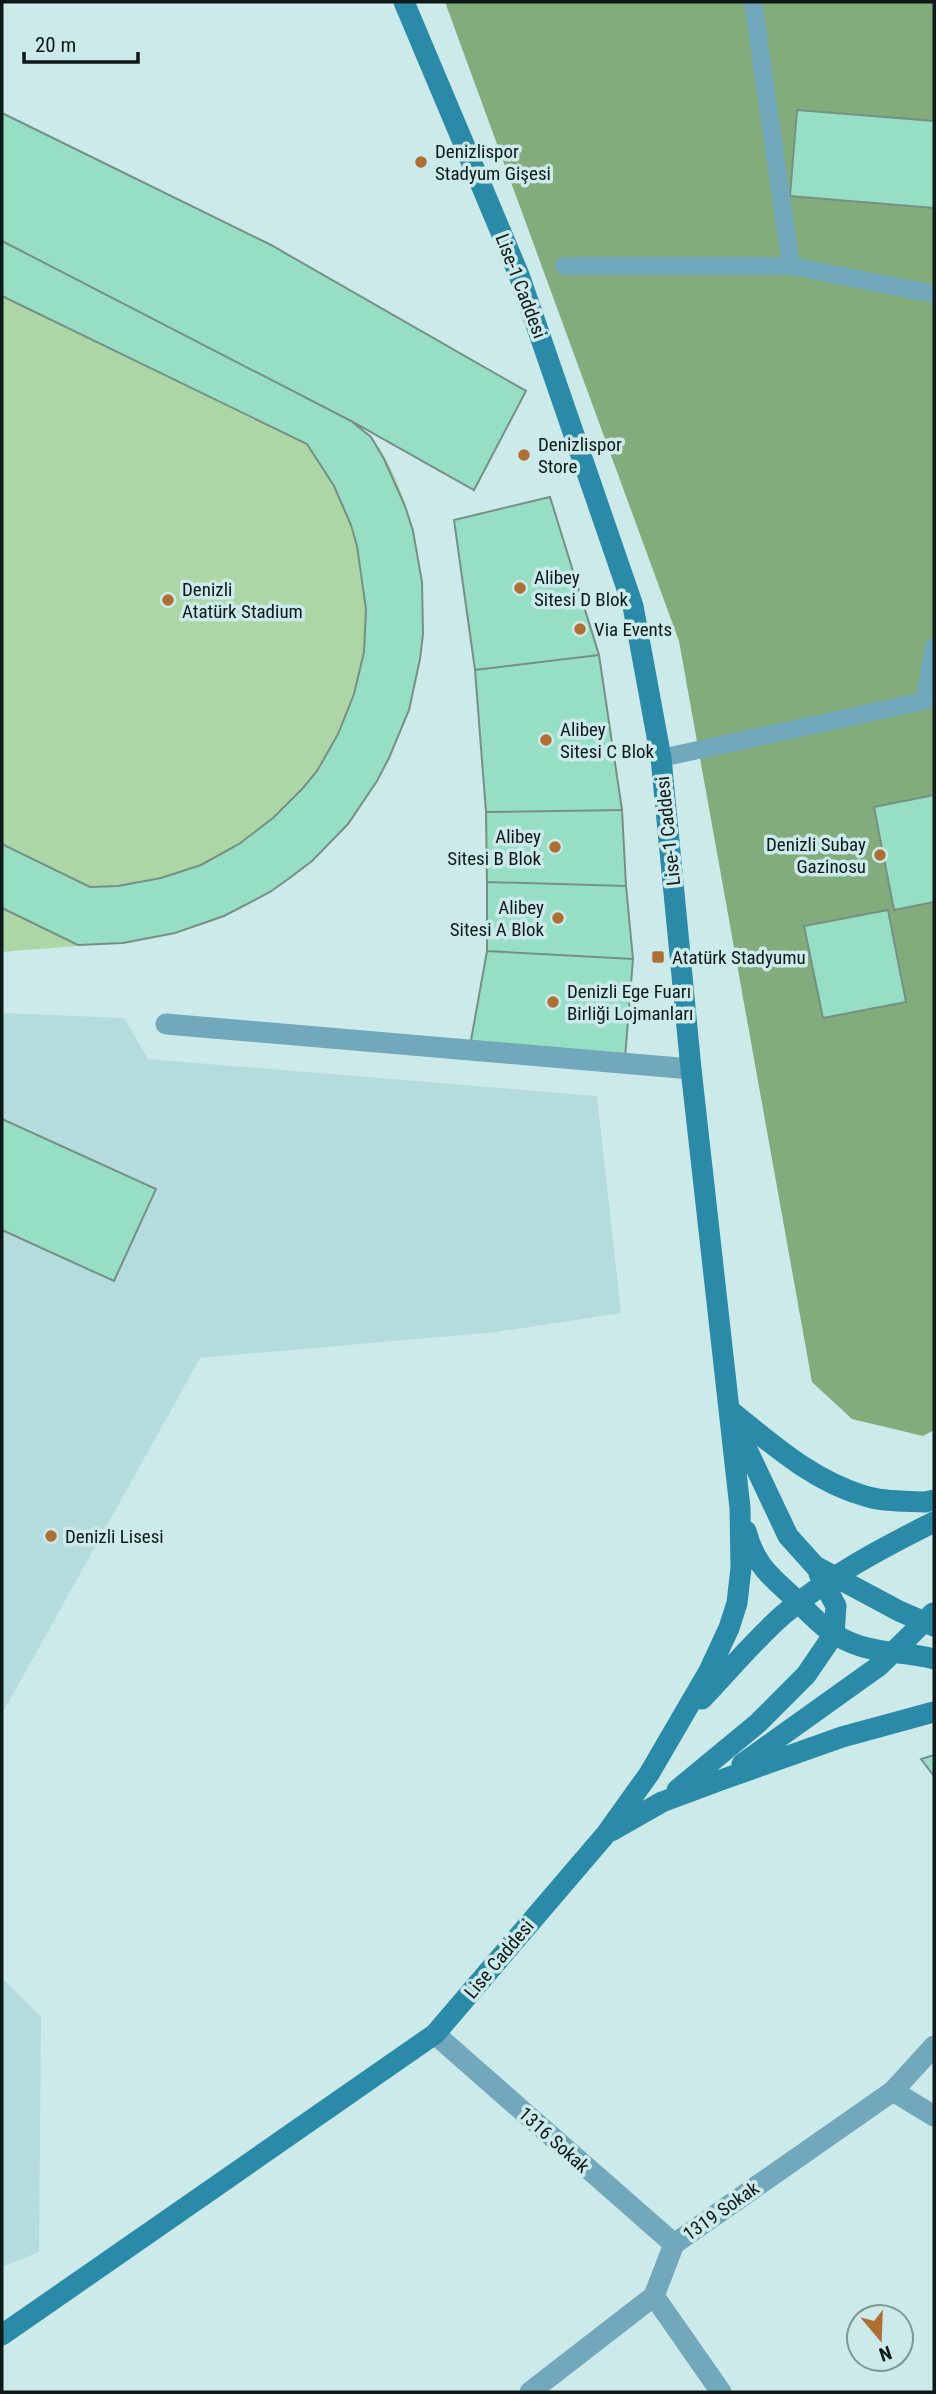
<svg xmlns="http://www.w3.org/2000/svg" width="936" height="2394" viewBox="0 0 936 2394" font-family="'Roboto Condensed',sans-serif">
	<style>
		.built { fill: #b5dcdc }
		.green { fill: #acd6a6 }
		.forest { fill: #82ac7c }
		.building { fill: #96dfc4; stroke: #779086; stroke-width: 2 }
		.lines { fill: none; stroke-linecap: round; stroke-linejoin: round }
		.lane { stroke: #72a8bc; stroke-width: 18 }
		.street { stroke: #72a8bc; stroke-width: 21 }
		.secondary { stroke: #2a8aa7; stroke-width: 21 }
		.poi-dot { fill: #ae6f35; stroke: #cbeae9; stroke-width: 2.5 }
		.labels { text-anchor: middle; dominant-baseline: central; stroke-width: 7; stroke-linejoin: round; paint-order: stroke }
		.poi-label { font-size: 19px; fill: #0e1919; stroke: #cbeae9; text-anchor: start }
		.street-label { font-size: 19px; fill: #0e1919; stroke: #cbeae9 }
	</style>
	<rect width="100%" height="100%" fill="#cbeae9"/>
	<!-- built -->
	<path class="built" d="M 2,1013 L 124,1018 L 148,1059 L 597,1096 L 621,1313 L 496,1332 L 200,1358 L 2,1714 Z
		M 2,1978 L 41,2017 L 39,2252 L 2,2267 Z"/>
	<!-- green -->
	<path class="green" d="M 2,113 L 271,245 L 526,391 L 474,490 L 353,422 C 359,428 368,432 373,439 C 394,467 408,507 415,541 C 447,687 379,832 249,904 C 173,946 86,944 2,952 Z"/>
	<!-- forest -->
	<path class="forest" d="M 445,2 L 934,2 L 934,1430 L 923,1436 L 852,1419 L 812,1382 L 679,641 Z"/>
	<!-- building -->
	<path class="building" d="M 797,110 L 934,121 L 934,208 L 790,196 Z
		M 2,113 L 271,245 L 526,391 L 474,490 L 351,421 L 2,241 Z
		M 2,241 L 351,421 L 371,437 L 384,459 L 405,506 L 413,531 L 422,582 L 423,634 L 420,659 L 409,710 L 389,758 L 377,781 L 348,824 L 312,861 L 291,877 L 270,892 L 224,916 L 175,933 L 123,943 L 78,945 L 2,908 L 2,844 L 90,887 L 118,886 L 161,878 L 201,865 L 239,844 L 273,818 L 303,788 L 317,771 L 338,734 L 354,694 L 364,652 L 366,609 L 357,546 L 351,525 L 334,486 L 307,444 L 2,296 Z
		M 550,497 L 599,655 L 475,670 L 454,520 Z
		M 599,655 L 622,810 L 486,812 L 475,670 Z
		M 934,795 L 934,902 L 894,910 L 874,807 Z
		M 622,810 L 626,886 L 487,882 L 486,812 Z
		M 487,882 L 626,886 L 633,959 L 487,951 Z
		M 888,910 L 906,1002 L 823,1018 L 804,926 Z
		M 487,951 L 633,959 L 625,1058 L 470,1046 Z
		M 2,1119 L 156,1189 L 114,1281 L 2,1230 Z
		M 934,1755 L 934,1776 L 921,1759 Z"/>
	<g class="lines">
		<!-- lane -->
		<path class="lane" d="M 753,2 L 791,266
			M 564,266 L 791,266 L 934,294
			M 661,758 L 924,701 L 934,647"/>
		<!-- street -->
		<path class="street" d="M 166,1024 L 691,1069
			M 435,2034 L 674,2244
			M 893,2091 L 934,2116
			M 654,2296 L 721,2392
			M 530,2392 L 654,2296 L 674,2244 L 893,2091 L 934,2046"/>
		<!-- secondary -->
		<path class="secondary" d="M 732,1412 C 773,1445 813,1481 865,1496 C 883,1502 906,1501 925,1502 L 934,1500
			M 736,1426 L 788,1536 L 815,1566 L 899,1611 L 934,1626
			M 746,1531 C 756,1569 774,1578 799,1603 C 819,1623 832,1637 860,1646 C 884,1654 910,1652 934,1659
			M 702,1699 C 729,1671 755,1639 784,1614 C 829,1576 882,1548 934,1522
			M 742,1764 L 879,1666 L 933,1613
			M 677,1790 L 758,1723 L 806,1675 L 834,1634 L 836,1606 L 819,1574
			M 611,1831 L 662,1802 L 721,1780 L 842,1737 L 934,1712
			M 2,2335 L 435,2034 L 606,1834 L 649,1774 L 709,1671 L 729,1628 L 737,1603 L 741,1568 L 740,1508 L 691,1069 L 661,758 L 633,606 L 519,275 L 404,2"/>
	</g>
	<!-- markers -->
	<g class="poi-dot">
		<circle cx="421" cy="162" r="7"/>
		<circle cx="524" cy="455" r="7"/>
		<circle cx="520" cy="588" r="7"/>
		<circle cx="168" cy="600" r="7"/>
		<circle cx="580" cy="629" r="7"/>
		<circle cx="546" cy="740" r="7"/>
		<circle cx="555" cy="847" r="7"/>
		<circle cx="880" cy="855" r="7"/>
		<circle cx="558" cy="918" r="7"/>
		<rect x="651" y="950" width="14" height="14" rx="3.5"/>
		<circle cx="553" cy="1002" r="7"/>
		<circle cx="51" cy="1536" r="7"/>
	</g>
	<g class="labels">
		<!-- poi labels -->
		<g class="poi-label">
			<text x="435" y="151">Denizlispor<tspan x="435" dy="22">Stadyum Gişesi</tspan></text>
			<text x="538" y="444">Denizlispor<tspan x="538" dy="22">Store</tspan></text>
			<text x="534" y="577">Alibey<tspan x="534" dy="22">Sitesi D Blok</tspan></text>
			<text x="182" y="589">Denizli<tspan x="182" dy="22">Atatürk Stadium</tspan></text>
			<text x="594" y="629">Via Events</text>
			<text x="560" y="729">Alibey<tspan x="560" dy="22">Sitesi C Blok</tspan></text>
			<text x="541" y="836" text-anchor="end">Alibey<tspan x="541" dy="22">Sitesi B Blok</tspan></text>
			<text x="866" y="844" text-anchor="end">Denizli Subay<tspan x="866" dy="22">Gazinosu</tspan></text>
			<text x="544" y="907" text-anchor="end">Alibey<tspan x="544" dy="22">Sitesi A Blok</tspan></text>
			<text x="672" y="957">Atatürk Stadyumu</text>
			<text x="567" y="991">Denizli Ege Fuarı<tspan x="567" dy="22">Birliği Lojmanları</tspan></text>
			<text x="65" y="1536">Denizli Lisesi</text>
		</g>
		<!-- street labels -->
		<g class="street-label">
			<text transform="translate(521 286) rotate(69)">Lise-1 Caddesi</text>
			<text transform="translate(668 831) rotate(-96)">Lise-1 Caddesi</text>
			<text transform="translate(499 1959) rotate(-50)">Lise Caddesi</text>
			<text transform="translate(554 2140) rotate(42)">1316 Sokak</text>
			<text transform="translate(721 2211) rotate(-35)">1319 Sokak</text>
		</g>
	</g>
	<!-- border -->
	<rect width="936" height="2394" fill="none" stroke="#0e1919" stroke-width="7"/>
	<!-- north arrow -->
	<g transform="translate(880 2338) rotate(161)"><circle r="33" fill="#cbeae9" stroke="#7f9696" stroke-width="2"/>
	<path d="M0-5L12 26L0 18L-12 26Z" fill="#ae6f35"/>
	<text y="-10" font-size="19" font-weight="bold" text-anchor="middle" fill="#0e1919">N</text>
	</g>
	<!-- scale -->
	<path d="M24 52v10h114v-10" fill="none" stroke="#0e1919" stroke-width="3.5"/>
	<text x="35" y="52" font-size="21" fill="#0e1919" stroke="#cbeae9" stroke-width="5" paint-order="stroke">20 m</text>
</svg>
